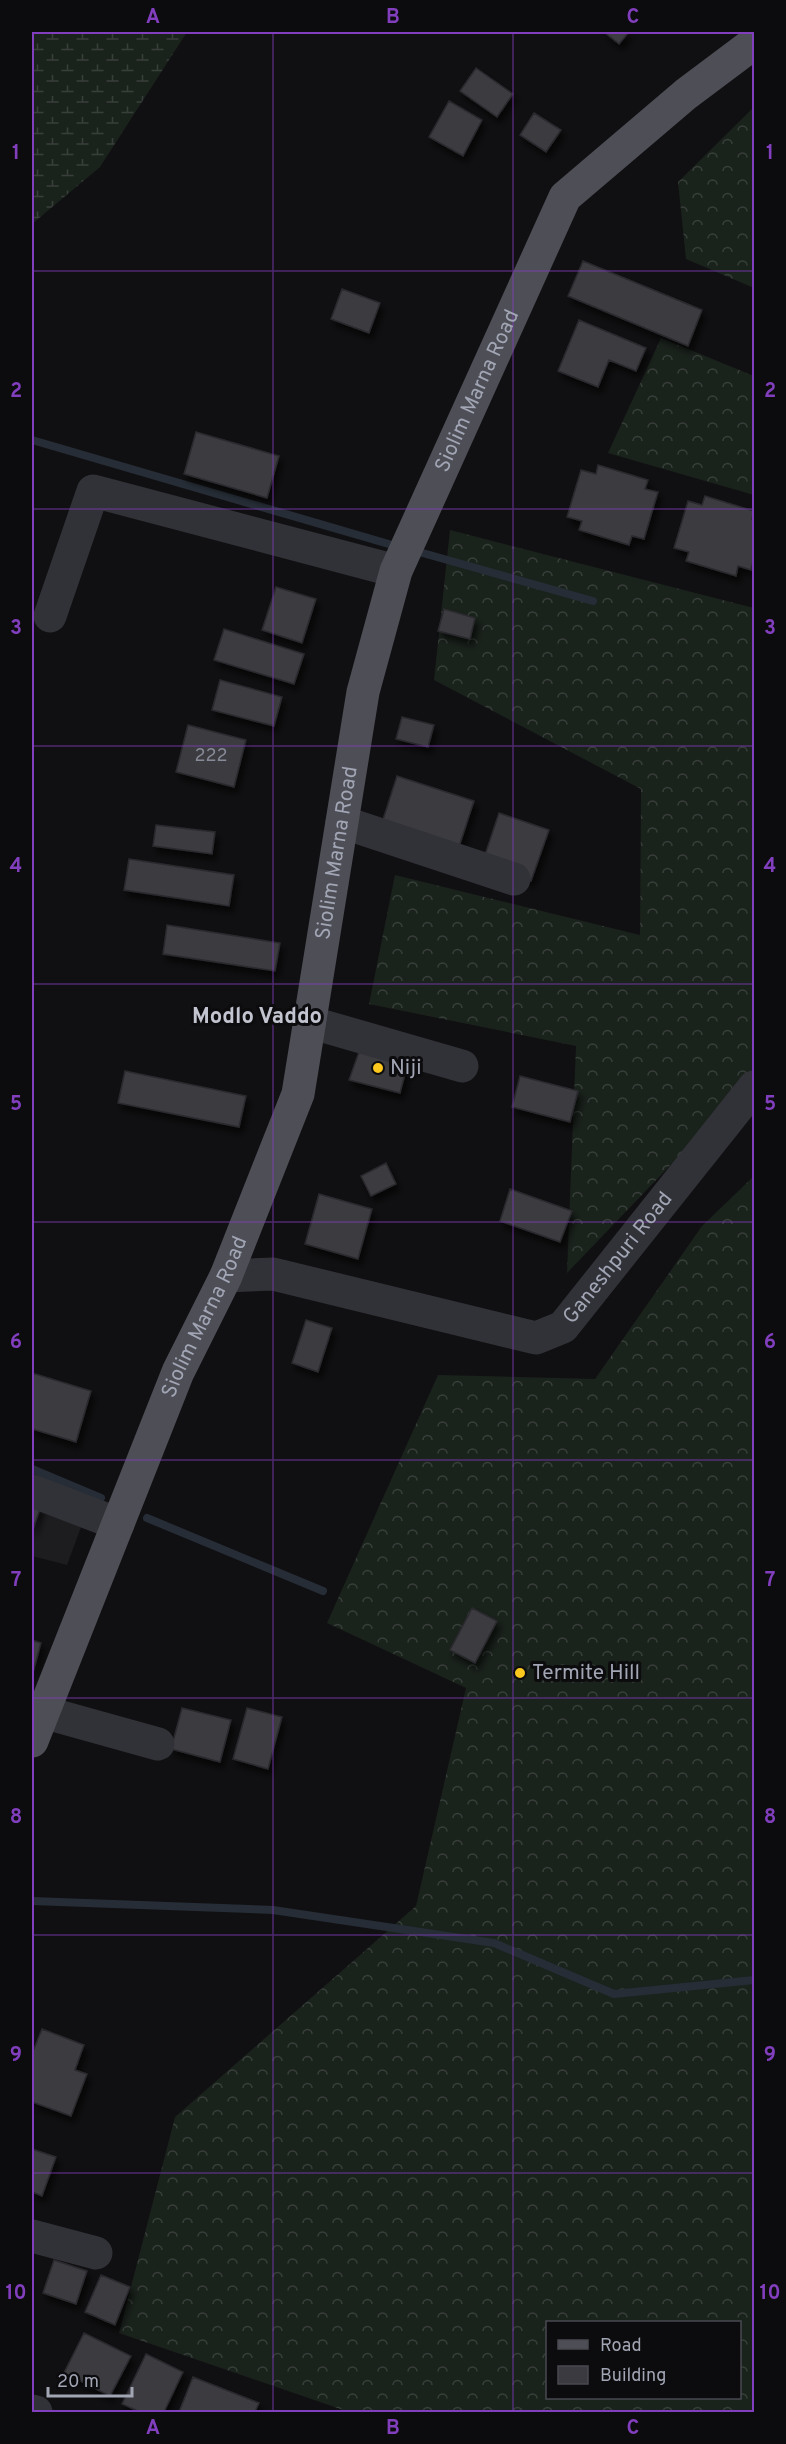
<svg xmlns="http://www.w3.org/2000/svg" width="786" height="2444" viewBox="0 0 786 2444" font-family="Overpass,sans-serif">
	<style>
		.built { fill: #1d1c1f }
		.forest { fill: url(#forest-crowns); fill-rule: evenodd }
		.wetland { fill: url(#wetland-marsh) }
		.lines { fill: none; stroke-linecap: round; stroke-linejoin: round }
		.stream { stroke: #262d36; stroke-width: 8 }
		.building { fill: #3a3a40; stroke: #2b2a2e; stroke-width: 1.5; filter: url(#shadow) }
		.minor { stroke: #313237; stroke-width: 33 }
		.major { stroke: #4d4e56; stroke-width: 33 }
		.grid { fill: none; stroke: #813ebd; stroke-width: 1.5; stroke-opacity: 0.55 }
		.poi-dot { fill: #fdc81e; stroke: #0c0b0d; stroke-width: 2 }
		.labels { text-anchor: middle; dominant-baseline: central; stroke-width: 6; stroke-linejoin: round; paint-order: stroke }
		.number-label { font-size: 18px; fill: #878a97 }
		.street-label { font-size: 21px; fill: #a1a5b4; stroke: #0c0b0d }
		.poi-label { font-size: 21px; fill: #a1a5b4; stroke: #0c0b0d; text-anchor: start }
		.neighbourhood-label { font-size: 22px; font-weight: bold; fill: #c2c4d0; stroke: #0c0b0d }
		.neatline { fill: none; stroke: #813ebd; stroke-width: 2 }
		.grid-label { font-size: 20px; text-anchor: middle; font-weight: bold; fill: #813ebd }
	</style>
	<defs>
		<pattern id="forest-crowns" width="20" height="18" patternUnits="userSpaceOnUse" patternTransform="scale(1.5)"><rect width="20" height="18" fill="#1a221c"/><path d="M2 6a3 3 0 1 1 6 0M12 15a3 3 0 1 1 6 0" fill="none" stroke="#383f3b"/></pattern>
		<pattern id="wetland-marsh" width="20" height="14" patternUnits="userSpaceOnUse" patternTransform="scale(1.5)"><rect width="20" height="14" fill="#1a221c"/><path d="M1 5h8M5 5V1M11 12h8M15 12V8" fill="none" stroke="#383f3b"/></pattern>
		<filter id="shadow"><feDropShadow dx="3.5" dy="6" stdDeviation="3" flood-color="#0009"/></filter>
	</defs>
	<rect width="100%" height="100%" fill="#101012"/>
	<!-- built -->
	<path class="built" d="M 32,1476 L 91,1500 L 67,1565 L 32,1556 Z"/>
	<!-- forest -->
	<path class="forest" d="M 754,107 L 754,288 L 686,259 L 678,182 Z
		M 661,338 L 754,376 L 754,495 L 608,453 Z
		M 450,530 L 754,608 L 754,1078 L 567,1273 L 576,1046 L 369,1004 L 395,875 L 640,935 L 641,789 L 434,680 Z
		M 754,1176 L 754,2412 L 349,2412 L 119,2333 L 175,2117 L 416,1906 L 466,1688 L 327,1623 L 438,1375 L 595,1379 L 702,1226 ZM 548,2322 L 740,2322 L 740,2398 L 548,2398 Z"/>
	<!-- wetland -->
	<path class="wetland" d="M 32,32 L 187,32 L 100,167 L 32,224 Z"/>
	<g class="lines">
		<!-- stream -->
		<path class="stream" d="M 32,440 L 399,547
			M 412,550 L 593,601
			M 32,1469 L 101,1498
			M 147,1518 L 323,1591
			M 32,1901 L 273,1910 L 494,1943 L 614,1994 L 754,1980"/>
	</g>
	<!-- building -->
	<path class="building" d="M 604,32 L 629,32 L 619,44 Z
		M 476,68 L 513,94 L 497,117 L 460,91 Z
		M 449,101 L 482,120 L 463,156 L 429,137 Z
		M 534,113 L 561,130 L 546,152 L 520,135 Z
		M 583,261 L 702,310 L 688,346 L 568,296 Z
		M 342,289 L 380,303 L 369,333 L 331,319 Z
		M 579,320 L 646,348 L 636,371 L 609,360 L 598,387 L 558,371 Z
		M 196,432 L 279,456 L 267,498 L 184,474 Z
		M 598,465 L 648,480 L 645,489 L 658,492 L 644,539 L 632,536 L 629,545 L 579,530 L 582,521 L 567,517 L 581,470 L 596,474 Z
		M 705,496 L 754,511 L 752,519 L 754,520 L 754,557 L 751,570 L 738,566 L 736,576 L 686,561 L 689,552 L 674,548 L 688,501 L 702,505 Z
		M 276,587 L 316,599 L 302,643 L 262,630 Z
		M 444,609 L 475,618 L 470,639 L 438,631 Z
		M 224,629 L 304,654 L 294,684 L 214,660 Z
		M 220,680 L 282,697 L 274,726 L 212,710 Z
		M 402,717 L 434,725 L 428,747 L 396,739 Z
		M 188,725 L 246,740 L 234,787 L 176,772 Z
		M 397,776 L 474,801 L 457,853 L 380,829 Z
		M 499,813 L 549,830 L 531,881 L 482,864 Z
		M 156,825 L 215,832 L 212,854 L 153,846 Z
		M 129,859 L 234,875 L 229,906 L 124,890 Z
		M 167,925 L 280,943 L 275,971 L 163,954 Z
		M 360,1049 L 409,1059 L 400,1093 L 349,1080 Z
		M 125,1071 L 246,1096 L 239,1127 L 118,1103 Z
		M 520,1076 L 578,1091 L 570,1122 L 512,1107 Z
		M 386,1163 L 396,1184 L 371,1196 L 361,1176 Z
		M 510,1189 L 572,1211 L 560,1242 L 500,1221 Z
		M 319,1194 L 372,1209 L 358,1259 L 305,1244 Z
		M 306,1320 L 332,1328 L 318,1372 L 292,1363 Z
		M 32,1373 L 91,1391 L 76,1442 L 32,1429 Z
		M 32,1502 L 41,1506 L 32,1532 Z
		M 472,1608 L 497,1621 L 475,1663 L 450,1650 Z
		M 32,1640 L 41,1643 L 32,1676 Z
		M 182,1708 L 231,1720 L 220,1762 L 171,1749 Z
		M 247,1708 L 282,1717 L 268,1769 L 233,1759 Z
		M 42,2029 L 84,2045 L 75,2070 L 87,2074 L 71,2116 L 32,2102 L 32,2054 Z
		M 32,2149 L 56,2157 L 42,2196 L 32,2192 Z
		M 54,2260 L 87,2271 L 76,2304 L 43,2293 Z
		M 101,2275 L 130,2287 L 115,2325 L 85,2312 Z
		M 84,2333 L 131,2356 L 110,2396 L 64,2373 Z
		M 146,2354 L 183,2372 L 164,2412 L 140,2412 L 122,2404 Z
		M 193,2377 L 259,2403 L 255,2412 L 179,2412 Z"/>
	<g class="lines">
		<!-- minor -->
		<g class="minor">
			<path d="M 50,616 L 93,491 L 396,571"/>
			<path d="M 342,822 L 514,879"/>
			<path d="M 309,1022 L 462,1066"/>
			<path id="s1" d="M 226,1276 L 273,1274 L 536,1338 L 563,1327 L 754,1087"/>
			<path d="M 32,1491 L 118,1524"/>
			<path d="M 43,1712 L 158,1744"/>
			<path d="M 32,2236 L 96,2253"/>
			<path d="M 32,2411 L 36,2412"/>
		</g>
		<!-- major -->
		<path class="major" id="s2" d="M 32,1741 L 178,1372 L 226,1276 L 298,1094 L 363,692 L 396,571 L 565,197 L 686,94 L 754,43"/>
	</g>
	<!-- grid -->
	<path class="grid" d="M 273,32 L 273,2412M 513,32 L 513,2412M 32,271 L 754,271M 32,509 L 754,509M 32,746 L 754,746M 32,984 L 754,984M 32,1222 L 754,1222M 32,1460 L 754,1460M 32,1698 L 754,1698M 32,1935 L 754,1935M 32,2173 L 754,2173"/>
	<!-- markers -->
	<g class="poi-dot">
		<circle cx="378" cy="1068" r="6"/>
		<circle cx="520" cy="1673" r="6"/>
	</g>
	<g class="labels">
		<!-- number labels -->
		<g class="number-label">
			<text x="211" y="756">222</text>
		</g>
		<!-- street labels -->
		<g class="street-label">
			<text stroke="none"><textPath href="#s2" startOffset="1430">Siolim Marna Road</textPath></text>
			<text stroke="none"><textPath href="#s2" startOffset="944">Siolim Marna Road</textPath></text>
			<text stroke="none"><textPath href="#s1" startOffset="435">Ganeshpuri Road</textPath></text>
			<text stroke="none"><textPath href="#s2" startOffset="458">Siolim Marna Road</textPath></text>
		</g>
		<!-- poi labels -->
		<g class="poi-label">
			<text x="390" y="1068">Niji</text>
			<text x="532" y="1673">Termite Hill</text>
		</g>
		<!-- neighbourhood labels -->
		<g class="neighbourhood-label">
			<text x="257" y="1017">Modlo Vaddo</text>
		</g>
	</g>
	<!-- border -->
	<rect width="786" height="2444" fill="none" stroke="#0c0b0d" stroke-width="66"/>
	<!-- legend -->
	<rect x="546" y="2321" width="195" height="78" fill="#0c0b0d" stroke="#484950" stroke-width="1.5"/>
	<rect x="558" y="2340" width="30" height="9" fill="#4d4e56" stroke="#484950" stroke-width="1.5"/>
	<text x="600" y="2351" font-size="18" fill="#a1a5b4">Road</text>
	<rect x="558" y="2366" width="30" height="18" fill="#3a3a40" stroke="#484950" stroke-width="1.5"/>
	<text x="600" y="2381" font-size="18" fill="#a1a5b4">Building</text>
	<!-- scale -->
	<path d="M48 2387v9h84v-9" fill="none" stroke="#a1a5b4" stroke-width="3"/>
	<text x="57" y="2387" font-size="18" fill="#a1a5b4" stroke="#0c0b0d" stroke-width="4.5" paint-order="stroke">20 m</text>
	<rect x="33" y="33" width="720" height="2378" class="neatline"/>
	<g class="grid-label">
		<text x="153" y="23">A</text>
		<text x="393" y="23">B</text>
		<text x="633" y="23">C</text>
		<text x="16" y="159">1</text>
		<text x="770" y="159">1</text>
		<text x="16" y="397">2</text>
		<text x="770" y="397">2</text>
		<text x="16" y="634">3</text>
		<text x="770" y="634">3</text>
		<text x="16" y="872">4</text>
		<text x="770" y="872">4</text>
		<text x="16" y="1110">5</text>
		<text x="770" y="1110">5</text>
		<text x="16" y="1348">6</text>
		<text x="770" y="1348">6</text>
		<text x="16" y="1586">7</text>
		<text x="770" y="1586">7</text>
		<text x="16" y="1823">8</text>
		<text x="770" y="1823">8</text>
		<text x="16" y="2061">9</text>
		<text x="770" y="2061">9</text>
		<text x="16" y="2299">10</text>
		<text x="770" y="2299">10</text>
		<text x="153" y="2434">A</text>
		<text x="393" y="2434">B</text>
		<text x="633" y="2434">C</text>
	</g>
</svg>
